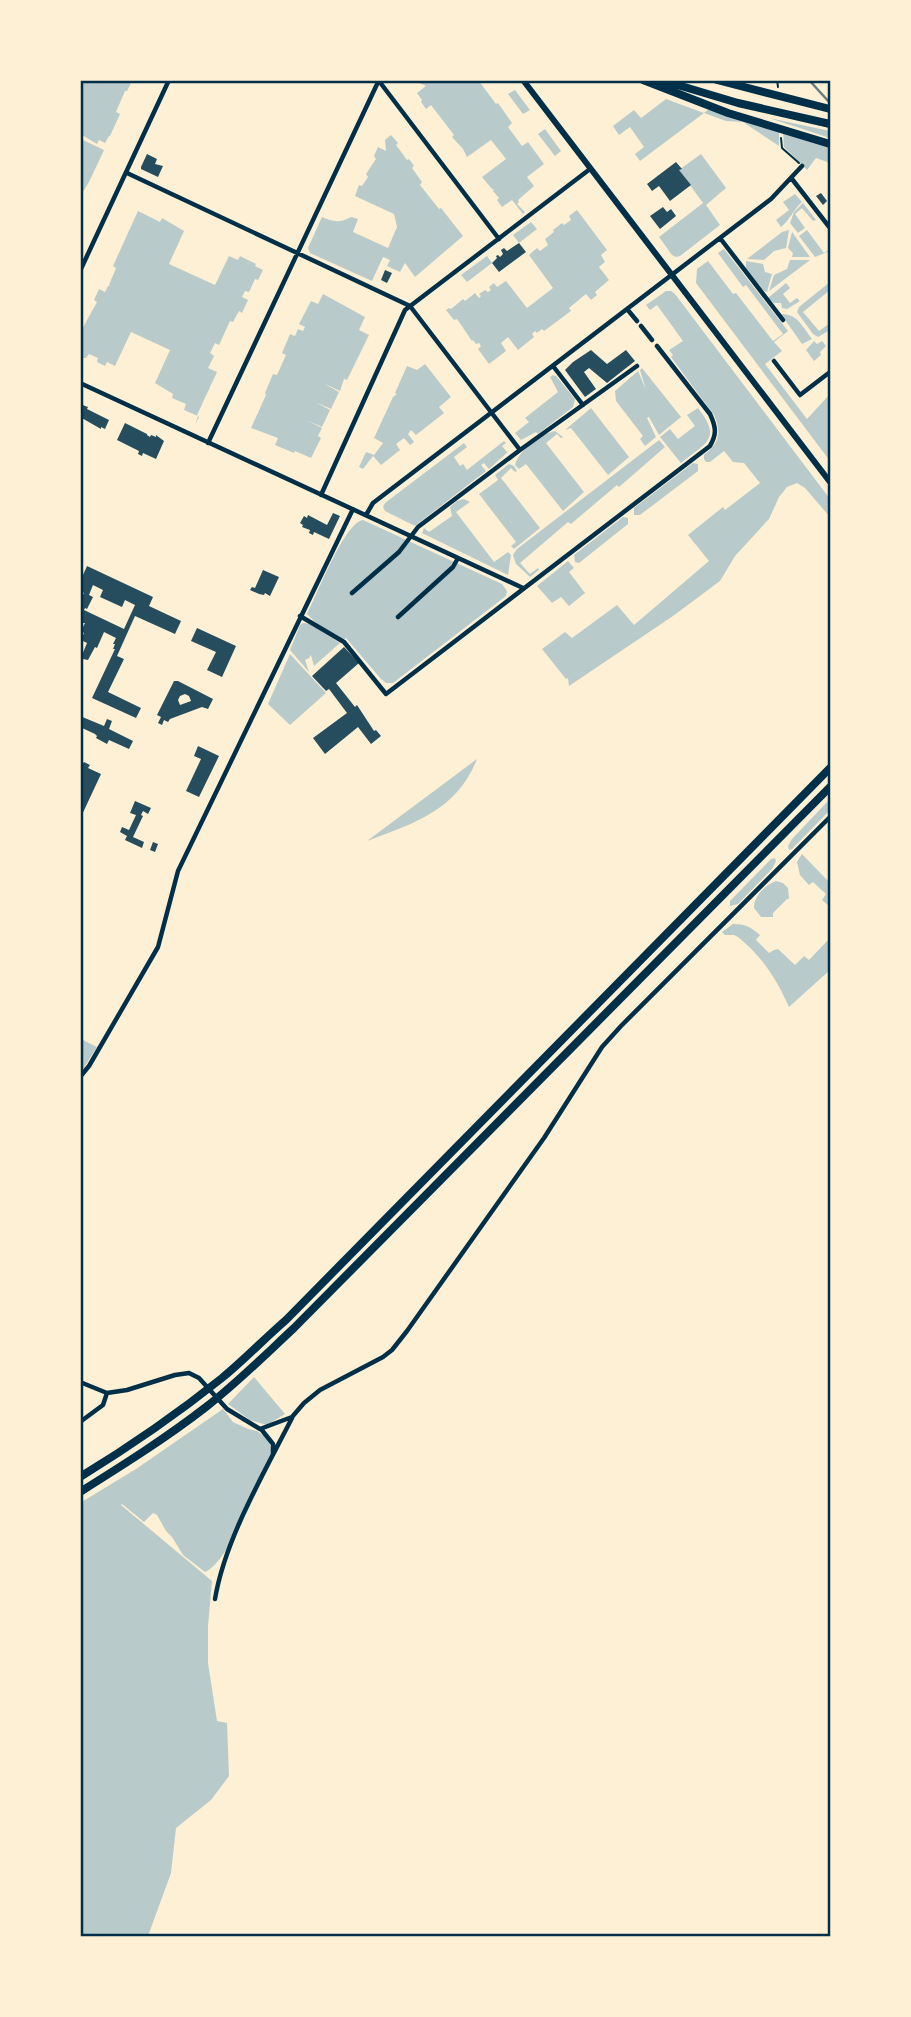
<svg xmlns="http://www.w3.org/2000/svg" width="911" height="2017" viewBox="0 0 911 2017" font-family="'DM Sans',sans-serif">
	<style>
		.green { fill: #b9caca }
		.building { fill: #264d5e; fill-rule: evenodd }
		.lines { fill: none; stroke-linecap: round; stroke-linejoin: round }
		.path { stroke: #003049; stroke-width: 2 }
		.minor { stroke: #003049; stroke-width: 4.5 }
		.secondary { stroke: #003049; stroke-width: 6 }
		.trunk { stroke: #003049; stroke-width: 8 }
		.rail { stroke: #657d81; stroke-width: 2.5 }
		.neatline { fill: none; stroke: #003049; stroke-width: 2.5 }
	</style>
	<rect width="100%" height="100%" fill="#fdf0d5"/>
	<!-- green -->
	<path class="green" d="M 81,80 L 132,81 L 127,91 L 125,91 L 116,112 L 120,114 L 110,136 L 109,136 L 105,143 L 99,140 L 97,144 L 82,135 L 81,138 Z
		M 421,80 L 479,81 L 496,104 L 498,103 L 512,123 L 508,127 L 522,146 L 528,142 L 544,164 L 527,177 L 534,186 L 518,200 L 519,202 L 517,204 L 525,212 L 523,214 L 512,200 L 502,207 L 497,200 L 499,198 L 493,191 L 494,189 L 492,189 L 482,177 L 506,159 L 491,140 L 467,157 L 463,149 L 452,137 L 454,135 L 431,105 L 426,109 L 421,102 L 422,100 L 417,93 L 426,86 L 419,83 Z
		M 515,90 L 530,110 L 523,114 L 508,94 Z
		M 666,99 L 704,113 L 710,108 L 779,130 L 779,146 L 743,122 L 726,121 L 704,113 L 640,161 L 635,154 L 644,147 L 630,127 L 619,135 L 613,126 L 634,110 L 641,118 Z
		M 769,118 L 830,131 L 830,138 Z
		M 545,129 L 561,151 L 555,156 L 538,134 Z
		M 783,132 L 830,147 L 830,163 L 816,158 L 807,170 L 784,147 Z
		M 391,135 L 398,143 L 396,145 L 407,160 L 409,159 L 414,166 L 412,168 L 422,182 L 420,185 L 439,209 L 441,208 L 463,236 L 415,277 L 405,263 L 400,272 L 387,266 L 390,260 L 383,257 L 372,281 L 310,253 L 308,248 L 322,217 C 333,222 340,223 351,217 L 358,219 L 353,232 L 388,248 L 397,227 L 394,214 L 355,196 L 359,185 L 362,186 L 368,177 L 366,174 L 376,159 L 374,156 L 378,147 L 386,151 L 385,140 Z
		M 81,139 L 104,150 L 89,182 L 81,195 Z
		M 701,154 L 726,188 L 706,205 L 720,225 L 680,256 L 676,257 L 672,255 L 659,237 L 703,203 L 679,170 Z
		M 795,194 L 802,202 C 793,210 790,220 781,227 L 776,220 L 789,210 L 783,202 Z
		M 803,203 L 816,220 L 813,221 L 802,208 L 795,214 L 805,228 L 798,233 L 790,223 L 794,212 Z
		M 577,210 L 607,250 L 601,255 L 605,262 L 599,267 L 609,280 L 595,292 L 597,295 L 591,300 L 586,294 L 569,308 L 571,311 L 544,331 L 542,329 L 537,333 L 535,331 L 532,334 L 534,337 L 518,350 L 508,337 L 501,343 L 506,351 L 489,364 L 478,349 L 481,346 L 479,343 L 476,344 L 473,340 L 472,341 L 457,319 L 454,320 L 446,310 L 449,308 L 451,309 L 463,299 L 465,301 L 475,293 L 479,298 L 481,296 L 479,294 L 485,290 L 488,292 L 491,290 L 489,287 L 494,283 L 497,287 L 506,281 L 527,308 L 553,288 L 529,255 L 537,248 L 540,251 L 548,245 L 545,239 L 554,232 L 553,230 L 562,223 L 564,225 L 571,220 L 569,216 Z
		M 138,211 L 160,222 L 162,218 L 184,231 L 169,264 L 215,285 L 229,256 L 238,260 L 240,256 L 256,264 L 255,266 L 263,270 L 258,280 L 255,279 L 249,292 L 245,291 L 242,297 L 248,300 L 242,313 L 239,311 L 233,322 L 230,321 L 219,345 L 215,343 L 210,353 L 214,356 L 208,368 L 217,372 L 197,415 L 199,417 L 195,425 L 198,416 L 184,410 L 186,404 L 172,398 L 173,394 L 155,383 L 170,350 L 131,332 L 115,366 L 107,362 L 105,366 L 97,362 L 98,358 L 89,354 L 86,358 L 81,358 L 81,331 L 97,302 L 94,300 L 99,289 L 105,292 L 108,286 L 110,286 L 109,285 L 116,268 L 113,266 Z
		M 531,222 L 537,229 L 519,243 L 513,235 Z
		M 789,230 L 786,248 L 774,251 L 764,260 L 747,259 L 782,232 Z
		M 807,230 L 824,253 L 830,249 L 830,251 L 815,257 L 799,236 Z
		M 792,232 L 810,257 L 792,257 L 793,253 L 788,248 Z
		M 724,249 L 788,331 L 774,342 L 782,351 L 765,364 L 807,419 L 830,394 L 830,461 L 696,283 L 697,269 L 708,261 L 733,294 L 736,293 L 773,341 L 783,334 L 746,285 L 743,287 L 718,253 Z
		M 487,256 L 492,263 L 467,282 L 461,275 Z
		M 790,260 L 810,260 L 769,291 L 774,275 L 787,269 Z
		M 746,261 L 763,264 L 765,272 L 772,274 L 767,292 L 764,291 L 746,269 Z
		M 830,282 L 830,290 L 803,312 L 819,331 L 830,323 L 830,330 L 818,337 L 813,334 L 797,312 L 799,307 Z
		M 786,283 L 790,288 L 783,294 L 790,303 L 797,298 L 800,301 L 787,309 L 782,308 L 781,303 L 774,303 L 768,298 Z
		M 666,291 L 671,291 L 675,294 L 830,499 L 830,517 L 805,488 L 797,483 L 787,487 L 779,497 L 769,519 L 735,556 L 720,581 L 673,616 L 569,686 L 568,678 L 566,679 L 542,649 L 565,632 L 572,638 L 617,605 L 634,625 L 709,561 L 688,535 L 723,507 L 725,510 L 760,483 L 744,463 L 733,462 L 724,451 L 710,462 L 706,462 L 704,459 L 704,455 C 719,444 722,432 714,415 L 671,357 L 673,355 L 669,350 L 683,341 L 657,305 L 650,310 L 646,305 Z
		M 323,294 L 365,317 L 359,330 L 369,335 L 347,380 L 344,379 L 340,391 L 323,383 L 339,392 L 331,409 L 315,402 L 330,410 L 322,427 L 306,420 L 322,428 L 318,436 L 321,438 L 311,458 L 295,451 L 294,453 L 275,445 L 278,438 L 251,428 L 266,395 L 265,393 L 273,374 L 277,375 L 286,355 L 282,353 L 290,334 L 295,336 L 298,329 L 303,331 L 305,327 L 299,324 L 311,301 L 318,304 Z
		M 781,314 C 798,314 802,326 812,339 L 802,344 Z
		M 814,341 L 817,344 L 822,341 L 826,346 L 820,352 L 821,355 L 814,361 L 806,350 Z
		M 425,364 L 451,397 L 439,407 L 444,413 L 416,435 L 411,430 L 408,434 L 414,442 L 410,445 L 404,438 L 396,444 L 400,450 L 381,465 L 373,456 L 363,469 L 359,467 L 366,452 L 374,455 L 383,443 L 374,438 L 393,397 L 397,394 L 395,393 L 407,366 L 417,370 Z
		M 642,368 L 681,417 L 659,435 L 649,417 L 647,418 L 656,437 L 645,446 L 640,439 L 643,436 L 616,401 L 615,391 L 638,371 L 646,390 L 640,370 Z
		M 553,375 L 556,376 L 575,399 L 573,407 L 538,434 L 536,432 L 521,440 L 515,433 L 529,422 L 525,418 L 558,392 L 550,377 Z
		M 591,408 L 629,457 L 608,475 L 571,428 L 565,430 Z
		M 698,408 C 722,439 707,442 681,463 L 660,437 L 670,429 L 678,439 L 695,426 L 687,415 Z
		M 555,431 L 563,437 L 561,438 L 557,434 L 546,443 L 584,492 L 563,511 L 526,464 L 519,469 L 515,465 C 519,450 541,434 555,431 Z
		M 659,440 L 665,447 L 619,487 L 617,485 L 571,524 L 568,522 L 520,563 L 530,574 L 538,568 L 539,570 L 530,577 L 516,564 L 513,555 L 517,549 Z
		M 504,441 L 506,443 L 502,446 L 507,452 L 509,451 L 489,469 L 484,463 L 481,465 L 486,471 L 415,526 L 385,511 L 383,507 L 385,503 L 464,443 L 467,447 L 454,457 L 460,466 L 463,464 L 467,470 Z
		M 693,463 L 698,464 L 698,471 L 640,515 L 634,515 L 634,508 Z
		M 509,464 L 514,466 L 517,471 L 515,472 L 511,468 L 501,478 L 540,528 L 514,549 L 511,546 L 516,542 L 479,494 L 498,480 L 495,475 Z
		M 464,499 L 470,502 L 456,512 L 494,562 L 508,552 L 511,555 L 508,575 L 422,533 L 424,528 L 429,532 L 452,516 L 450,507 L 457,501 Z
		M 623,517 L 628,518 L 628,524 L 579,563 L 575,562 L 574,555 Z
		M 363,520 L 502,584 L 507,591 L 506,596 L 393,683 L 386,683 L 381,679 L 346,638 L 343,640 L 315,622 L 307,614 C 317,595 344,523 363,520 Z
		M 568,561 L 574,568 L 569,572 L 585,593 L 569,606 L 561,597 L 552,603 L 537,586 Z
		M 303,623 L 310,624 L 340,643 L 314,666 L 311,655 L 309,658 L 305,660 L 309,672 L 290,650 L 300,625 Z
		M 290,654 L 326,693 L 290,725 L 268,704 Z
		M 477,759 C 457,810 415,823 367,841 Z
		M 830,799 L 830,810 L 792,849 L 789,850 L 788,846 L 792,839 Z
		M 802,854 L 830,883 L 830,907 L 822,900 L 826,894 L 813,882 L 809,885 L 800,875 L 797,862 Z
		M 771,859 L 775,858 L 776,861 L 772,869 L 738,904 L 730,906 L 730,901 Z
		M 776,881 L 783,883 L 788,888 L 789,899 L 787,899 L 773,913 L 773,917 L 761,917 L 754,908 C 754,896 765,885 776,881 Z
		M 733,924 C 745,924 751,927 760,935 L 756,940 L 769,953 L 774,950 L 778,949 L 795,965 L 804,956 L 809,960 L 830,938 L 830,970 L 789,1007 C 777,980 762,956 738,937 L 734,935 L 725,935 L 722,932 Z
		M 81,1039 L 97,1047 L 81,1072 L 81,1038 Z
		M 254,1377 L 285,1414 L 267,1425 L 250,1420 L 228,1404 Z
		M 223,1409 L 233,1422 L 248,1429 L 257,1431 L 268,1439 L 273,1455 C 261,1481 229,1562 205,1572 L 183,1555 L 172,1537 L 166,1531 L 157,1515 L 153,1513 L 144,1522 L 122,1504 L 121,1505 L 212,1581 L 208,1626 L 208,1663 L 217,1721 L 227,1723 L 229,1776 L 211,1800 L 176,1828 L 171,1873 L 148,1936 L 81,1936 L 80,1503 L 136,1469 Z"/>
	<!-- building -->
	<path class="building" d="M 147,154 L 157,159 L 155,164 L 163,166 L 158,177 L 141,169 L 141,167 Z
		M 676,162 L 682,169 L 679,170 L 691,185 L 670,201 L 659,186 L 652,191 L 647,184 Z
		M 821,193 L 827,201 L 823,205 L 816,196 Z
		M 663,207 L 667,212 L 671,209 L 676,216 L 660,229 L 650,216 Z
		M 519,243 L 526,252 L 499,272 L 492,263 L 497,258 L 496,256 L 498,255 L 500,257 L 503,254 L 501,250 L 504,248 L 507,251 Z
		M 385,270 L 392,273 L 387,283 L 381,280 Z
		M 591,350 L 607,364 L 626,350 L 635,361 L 607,383 L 589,368 L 584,372 L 596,389 L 585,397 L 565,370 L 573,362 Z
		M 80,404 L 88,407 L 87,409 L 109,420 L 105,429 L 101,427 L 101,429 L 80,417 Z
		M 125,423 L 147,434 L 147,435 L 150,437 L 151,435 L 156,437 L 156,435 L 164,441 L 156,459 L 143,453 L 142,456 L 138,454 L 139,451 L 117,440 Z
		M 333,513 L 340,516 L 329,539 L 314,532 L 313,535 L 309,533 L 310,530 L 302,527 L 303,525 L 300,523 L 304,516 L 307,518 L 308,515 L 327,525 Z
		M 87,566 L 153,597 L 149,606 L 181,621 L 175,634 L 135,616 L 117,656 L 124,659 L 108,692 L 141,708 L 136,718 L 92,698 L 115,649 L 113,649 L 115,644 L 113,644 L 116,638 L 104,632 L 97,648 L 95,647 L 88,660 L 83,659 L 82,655 L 87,643 L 81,640 L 84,633 L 81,631 L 85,623 L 80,623 L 80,600 L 84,593 L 80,591 L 80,574 L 83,575 ZM 93,585 L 103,590 L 100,597 L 122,607 L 125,600 L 135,605 L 124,629 L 84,610 L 85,608 L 87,609 L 93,597 L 89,595 Z
		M 263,570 L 279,577 L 270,596 L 265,593 L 264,595 L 259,594 L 250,590 L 252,587 L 255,588 Z
		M 197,628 L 236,646 L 222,677 L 207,670 L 216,652 L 191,641 Z
		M 344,647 L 359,663 L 336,683 L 355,707 L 357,705 L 374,731 L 376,730 L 381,736 L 371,744 L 358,727 L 325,754 L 313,738 L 347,713 L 329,689 L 326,691 L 312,676 Z
		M 174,681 L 178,681 L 213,699 L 208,709 L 202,707 L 170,719 L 168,722 L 164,720 L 162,725 L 158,723 L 161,717 L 157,715 ZM 185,694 L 189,696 L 191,701 L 180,705 L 178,700 L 180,696 Z
		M 80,716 L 104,726 L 107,719 L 112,721 L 109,729 L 133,741 L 129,749 L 109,740 L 107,744 L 96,738 L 97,736 L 95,734 L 80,727 Z
		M 198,746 L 219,756 L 199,797 L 186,791 L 201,759 L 194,756 Z
		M 84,762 L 90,765 L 88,768 L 101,774 L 80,819 L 80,764 L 82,765 Z
		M 135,801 L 151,808 L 148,814 L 143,811 L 141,815 L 143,816 L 133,837 L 144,842 L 142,848 L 125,840 L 127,836 L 120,832 L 122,827 L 129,830 L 136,815 L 130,813 Z
		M 153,842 L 158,844 L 155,852 L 150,850 Z"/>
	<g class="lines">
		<!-- path -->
		<path class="path" d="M 777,80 L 778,87
			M 781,138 L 782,148 L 799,163"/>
		<!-- minor -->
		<path class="minor" d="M 379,81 L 499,239
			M 127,173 L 410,306 L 520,450
			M 792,179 L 830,228
			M 720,238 L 783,320
			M 80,271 L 169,80
			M 627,309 L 637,321
			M 641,326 L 652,340
			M 774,361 L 800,395 L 830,372
			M 553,366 L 583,405
			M 80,383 L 523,588
			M 208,443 L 379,80
			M 321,495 L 405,310 L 590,169
			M 366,515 L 373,503 L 771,199 L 802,166
			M 352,593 L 399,552 L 418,527 L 520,450 L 637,366
			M 300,616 L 344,642 L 386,694 L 710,446 C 717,434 716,427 710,414 L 657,346
			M 398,617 L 453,567 L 458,558
			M 80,1077 L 89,1066 L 158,947 L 178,871 L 353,509
			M 80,1382 L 107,1393 L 127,1390 L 175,1375 L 189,1373 L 199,1378 L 227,1409 L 260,1429 L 292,1417 L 304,1403 L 320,1390 L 383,1357 L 392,1350 L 407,1331 L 544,1138 L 602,1047 L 621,1026 L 830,817
			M 80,1422 L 103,1405 L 107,1393
			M 261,1429 L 273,1444 L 273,1454
			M 215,1599 C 225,1539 264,1473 292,1418"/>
		<!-- secondary -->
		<path class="secondary" d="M 523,80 L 830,482"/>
		<!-- trunk -->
		<path class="trunk" d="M 643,80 L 728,113 L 830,144
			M 661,80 L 738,103 L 830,124
			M 717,80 L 830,109
			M 80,1477 C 129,1447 177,1414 222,1378 C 244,1360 264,1339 286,1320 L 830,768
			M 80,1492 C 123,1465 166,1438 206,1407 C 237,1383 265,1355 294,1328 L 830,787"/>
		<!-- rail -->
		<path class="rail" d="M 809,80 L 830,103"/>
	</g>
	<!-- border -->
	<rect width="911" height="2017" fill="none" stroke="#fdf0d5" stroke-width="164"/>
	<rect x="82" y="82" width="747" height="1853" class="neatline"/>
</svg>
